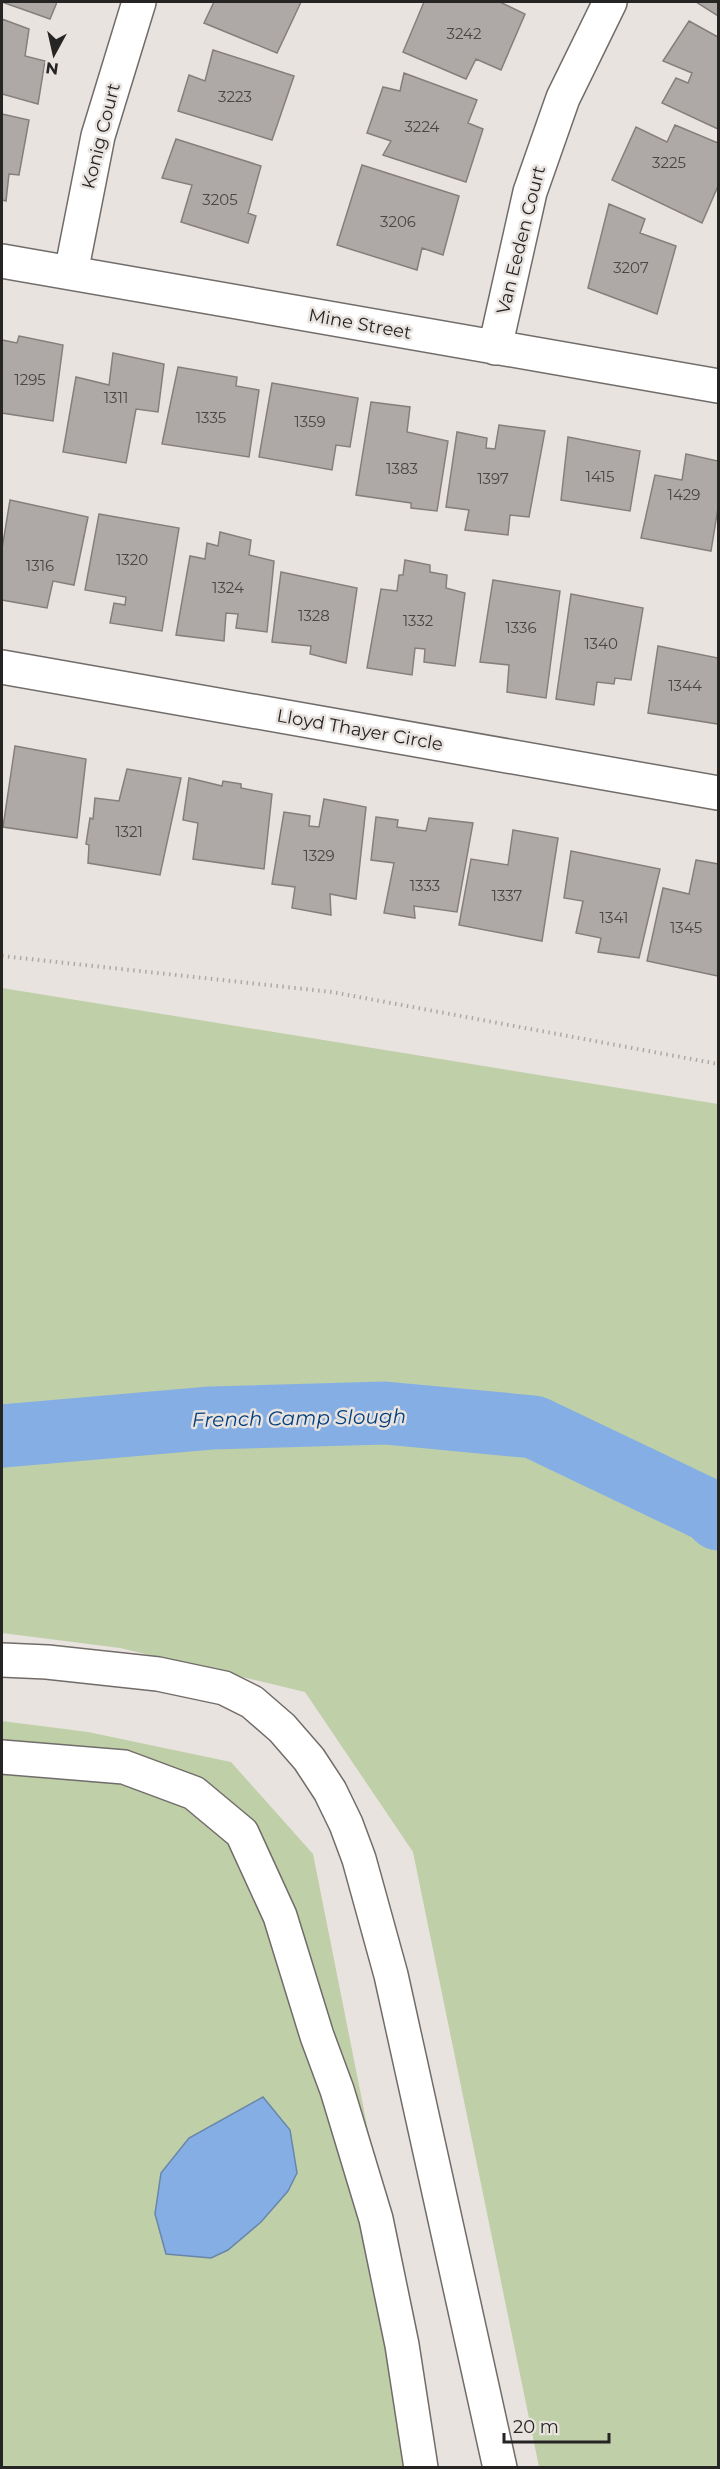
<svg xmlns="http://www.w3.org/2000/svg" width="720" height="2469" viewBox="0 0 720 2469" font-family="Montserrat,sans-serif">
	<style>
		.green { fill: #bfcfa8 }
		.water { fill: #85afe4; stroke: #6986aa; stroke-width: 1.5 }
		.lines { fill: none; stroke-linecap: round; stroke-linejoin: round }
		.river { stroke: #85afe4; stroke-width: 63 }
		.building { fill: #aea9a6; stroke: #857f7c; stroke-width: 1.5 }
		.minor-casing { stroke: #716c69; stroke-width: 36 }
		.path { stroke: #ada9a6; stroke-width: 4; stroke-dasharray: 1.5 4.5; stroke-linecap: butt }
		.minor { stroke: #fff; stroke-width: 33 }
		.labels { text-anchor: middle; dominant-baseline: central; stroke-width: 5; stroke-linejoin: round; paint-order: stroke }
		.number-label { font-size: 15px; fill: #494644 }
		.street-label { font-size: 18px; fill: #272524; stroke: #e9e3e0 }
		.water-label { font-size: 20px; font-style: italic; fill: #03407e; stroke: #e9e3e0 }
	</style>
	<rect width="100%" height="100%" fill="#e9e3e0"/>
	<!-- green -->
	<path class="green" d="M 2,988 L 718,1104 L 718,2467 L 539,2467 L 413,1852 L 305,1692 L 120,1648 L 2,1633 Z
		M 2,1721 L 88,1732 L 231,1762 L 313,1854 L 435,2467 L 2,2468 Z"/>
	<!-- water -->
	<path class="water" d="M 263,2097 L 290,2130 L 297,2173 L 288,2191 L 261,2222 L 228,2250 L 211,2258 L 166,2254 L 155,2214 L 161,2173 L 189,2138 Z"/>
	<g class="lines">
		<!-- river -->
		<path class="river" d="M 2,1436 L 211,1418 L 385,1413 L 534,1427 L 710,1511 L 718,1519"/>
	</g>
	<!-- building -->
	<path class="building" d="M 2,2 L 57,2 L 50,19 Z
		M 214,2 L 301,2 L 277,53 L 204,23 Z
		M 424,2 L 500,2 L 525,14 L 501,70 L 476,59 L 466,79 L 403,52 Z
		M 696,2 L 718,2 L 718,16 Z
		M 2,19 L 29,29 L 25,56 L 45,61 L 38,104 L 2,94 Z
		M 689,21 L 718,37 L 718,129 L 662,103 L 676,78 L 688,83 L 692,73 L 663,61 Z
		M 213,50 L 294,76 L 272,140 L 178,111 L 189,75 L 205,81 Z
		M 404,73 L 477,100 L 468,123 L 483,129 L 466,182 L 383,155 L 391,141 L 367,133 L 383,87 L 400,91 Z
		M 2,114 L 29,120 L 19,175 L 9,174 L 6,201 L 2,200 Z
		M 675,125 L 718,143 L 718,186 L 702,223 L 612,180 L 636,127 L 667,142 Z
		M 176,139 L 261,166 L 248,213 L 256,216 L 248,243 L 181,222 L 192,185 L 162,178 Z
		M 362,165 L 459,196 L 443,255 L 422,248 L 417,270 L 337,245 Z
		M 609,204 L 645,219 L 640,233 L 676,246 L 657,314 L 588,288 Z
		M 19,336 L 63,345 L 53,421 L 2,413 L 2,340 L 17,343 Z
		M 113,353 L 164,364 L 158,412 L 136,409 L 126,463 L 63,452 L 76,377 L 109,385 Z
		M 178,367 L 237,377 L 236,386 L 259,390 L 249,457 L 162,444 Z
		M 272,383 L 358,398 L 350,447 L 336,445 L 332,470 L 259,457 Z
		M 371,402 L 410,407 L 407,432 L 448,441 L 437,511 L 411,508 L 411,503 L 356,495 Z
		M 499,425 L 545,431 L 529,517 L 510,515 L 508,535 L 465,530 L 469,510 L 446,507 L 457,432 L 487,438 L 486,448 L 495,449 Z
		M 568,437 L 640,451 L 630,511 L 561,500 Z
		M 686,454 L 718,461 L 718,508 L 711,551 L 641,538 L 655,475 L 682,480 Z
		M 10,500 L 88,517 L 74,585 L 53,581 L 47,608 L 2,600 L 2,549 Z
		M 99,514 L 179,528 L 162,631 L 110,623 L 114,603 L 125,605 L 126,597 L 85,590 Z
		M 220,532 L 251,540 L 249,555 L 274,561 L 267,632 L 236,628 L 238,614 L 226,613 L 224,641 L 176,635 L 190,556 L 205,559 L 207,543 L 218,546 Z
		M 405,560 L 430,565 L 430,572 L 447,575 L 446,588 L 465,593 L 455,666 L 424,662 L 425,649 L 415,648 L 412,675 L 367,668 L 381,589 L 397,591 L 399,575 L 403,575 Z
		M 281,572 L 357,588 L 346,663 L 310,654 L 311,646 L 272,642 Z
		M 493,580 L 560,591 L 546,698 L 507,692 L 509,665 L 480,662 Z
		M 571,594 L 643,608 L 631,680 L 615,678 L 614,684 L 597,682 L 594,705 L 556,699 Z
		M 658,646 L 718,658 L 718,724 L 648,713 Z
		M 15,746 L 86,759 L 77,838 L 3,827 Z
		M 127,769 L 181,778 L 160,875 L 88,863 L 89,845 L 86,844 L 90,818 L 93,819 L 95,798 L 119,801 Z
		M 189,778 L 222,786 L 223,781 L 241,784 L 241,788 L 272,794 L 264,869 L 193,859 L 198,823 L 183,820 Z
		M 324,799 L 366,807 L 356,899 L 330,894 L 331,915 L 292,908 L 295,887 L 272,884 L 284,812 L 310,816 L 309,826 L 319,827 Z
		M 376,817 L 398,820 L 397,827 L 426,831 L 429,818 L 473,823 L 457,912 L 414,906 L 415,918 L 384,913 L 394,863 L 371,860 Z
		M 513,830 L 558,838 L 542,941 L 459,925 L 471,859 L 508,865 Z
		M 571,851 L 660,869 L 639,958 L 598,952 L 601,938 L 576,933 L 583,901 L 564,898 Z
		M 696,860 L 718,864 L 718,976 L 647,961 L 663,888 L 689,894 Z"/>
	<g class="lines">
		<defs>
			<path id="minor" d="M 2,261 L 718,386
				M 71,273 L 98,136 L 139,2
				M 495,348 L 530,192 L 563,98 L 610,2
				M 2,667 L 718,793
				M 2,1660 L 47,1662 L 158,1674 L 224,1688 L 252,1702 L 282,1728 L 309,1759 L 330,1791 L 346,1824 L 359,1859 L 391,1975 L 500,2468
				M 2,1757 L 124,1767 L 194,1793 L 242,1833 L 280,1916 L 317,2036 L 337,2090 L 376,2219 L 402,2345 L 421,2468"/>
		</defs>
		<!-- minor casing -->
		<use href="#minor" class="minor-casing"/>
		<!-- path -->
		<path class="path" d="M 2,956 L 332,992 L 718,1064"/>
		<!-- minor -->
		<use href="#minor" class="minor"/>
	</g>
	<g class="labels">
		<!-- number labels -->
		<g class="number-label">
			<text x="464" y="33">3242</text>
			<text x="235" y="96">3223</text>
			<text x="422" y="126">3224</text>
			<text x="669" y="162">3225</text>
			<text x="220" y="199">3205</text>
			<text x="398" y="221">3206</text>
			<text x="631" y="267">3207</text>
			<text x="30" y="379">1295</text>
			<text x="116" y="397">1311</text>
			<text x="211" y="417">1335</text>
			<text x="310" y="421">1359</text>
			<text x="402" y="468">1383</text>
			<text x="600" y="476">1415</text>
			<text x="493" y="478">1397</text>
			<text x="684" y="494">1429</text>
			<text x="132" y="559">1320</text>
			<text x="40" y="565">1316</text>
			<text x="228" y="587">1324</text>
			<text x="314" y="615">1328</text>
			<text x="418" y="620">1332</text>
			<text x="521" y="627">1336</text>
			<text x="601" y="643">1340</text>
			<text x="685" y="685">1344</text>
			<text x="129" y="831">1321</text>
			<text x="319" y="855">1329</text>
			<text x="425" y="885">1333</text>
			<text x="507" y="895">1337</text>
			<text x="614" y="917">1341</text>
			<text x="686" y="927">1345</text>
		</g>
		<!-- street labels -->
		<g class="street-label">
			<text transform="translate(101 136) rotate(-76)">Konig Court</text>
			<text transform="translate(521 240) rotate(-76)">Van Eeden Court</text>
			<text transform="translate(360 324) rotate(10)">Mine Street</text>
			<text transform="translate(360 730) rotate(10)">Lloyd Thayer Circle</text>
		</g>
		<!-- water labels -->
		<g class="water-label">
			<text transform="translate(299 1418) rotate(-1)">French Camp Slough</text>
		</g>
	</g>
	<!-- border -->
	<rect width="720" height="2469" fill="none" stroke="#272524" stroke-width="6"/>
	<!-- north arrow -->
	<g transform="translate(54 54) rotate(188)" stroke="#e9e3e0" stroke-width="4.5" paint-order="stroke">
	<path d="M0-4.5L10 22L0 15L-10 22Z" fill="#272524"/>
	<text y="-9" font-size="16" font-weight="bold" text-anchor="middle" fill="#272524">N</text>
	</g>
	<!-- scale -->
	<path d="M504 2433v9h105v-9" fill="none" stroke="#272524" stroke-width="3"/>
	<text x="513" y="2433" font-size="18" fill="#272524" stroke="#e9e3e0" stroke-width="4.5" paint-order="stroke">20 m</text>
</svg>
